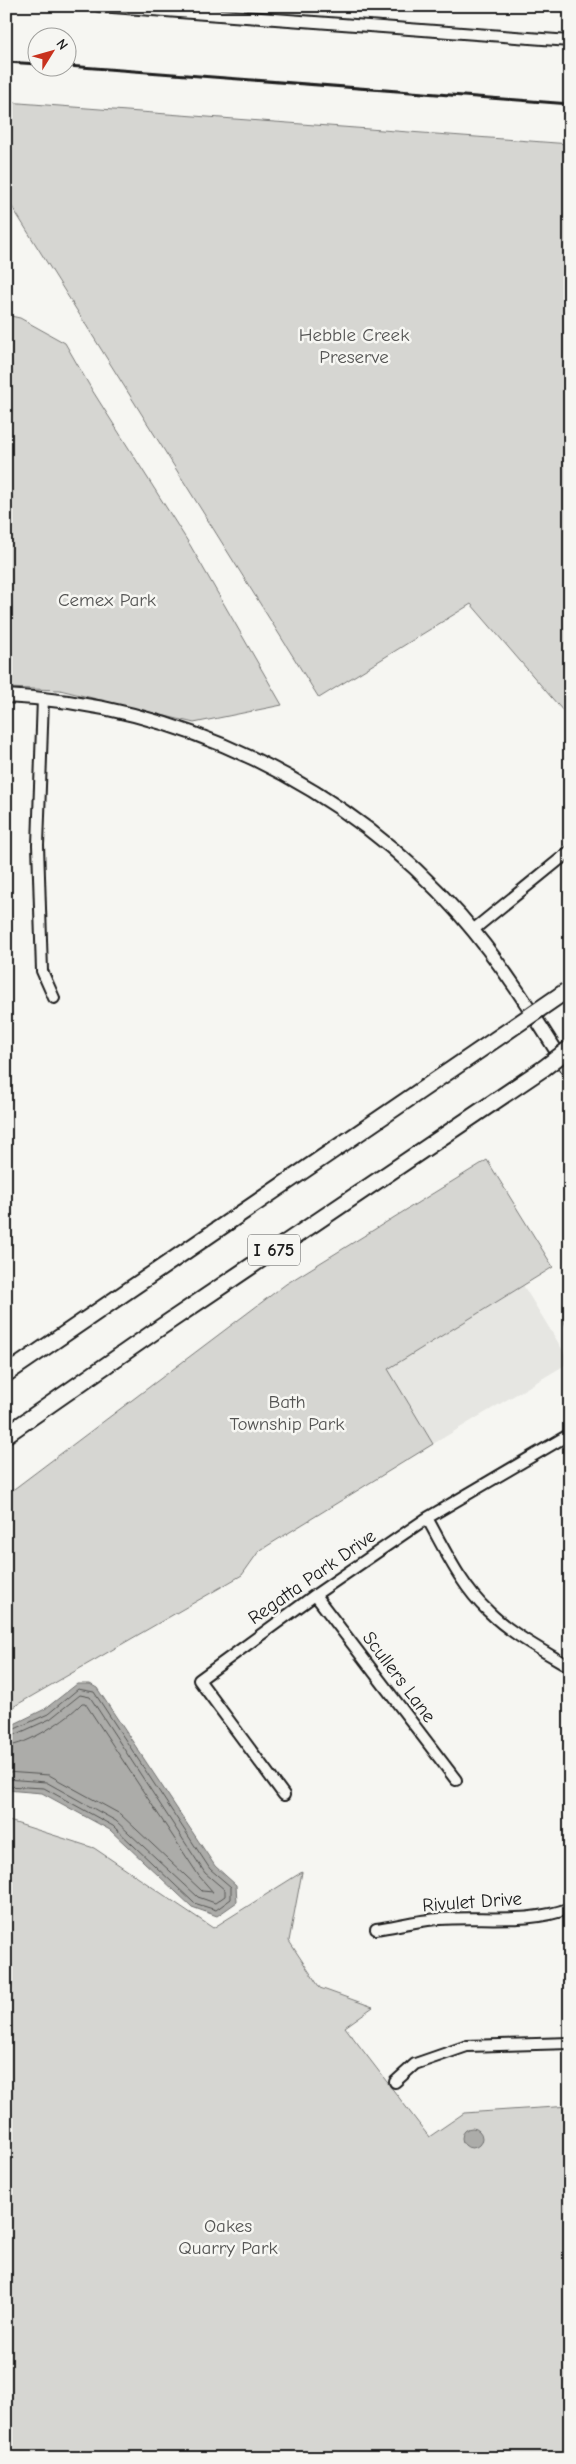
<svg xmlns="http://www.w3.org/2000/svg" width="576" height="2464" viewBox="0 0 576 2464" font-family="'Comic Neue',sans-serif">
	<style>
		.built { fill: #e6e6e2 }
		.green { fill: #d6d6d2; stroke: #797977 }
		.water { fill: #acaca9; stroke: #727271 }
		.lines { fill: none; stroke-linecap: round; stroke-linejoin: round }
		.shore { stroke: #565654; stroke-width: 1 }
		.minor-casing { stroke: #1c1c1c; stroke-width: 14 }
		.major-casing { stroke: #1c1c1c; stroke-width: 16 }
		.highway-casing { stroke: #1c1c1c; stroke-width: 19 }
		.minor { stroke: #f6f6f2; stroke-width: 10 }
		.major { stroke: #f6f6f2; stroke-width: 12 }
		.highway { stroke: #f6f6f2; stroke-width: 15 }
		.rail { stroke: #1c1c1c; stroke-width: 3 }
		.highway-bridge-casing { stroke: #1c1c1c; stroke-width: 19; stroke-linecap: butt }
		.highway-bridge { stroke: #f6f6f2; stroke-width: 15 }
		.labels { text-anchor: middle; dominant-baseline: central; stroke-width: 5; stroke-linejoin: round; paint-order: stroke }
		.shield { fill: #f6f6f2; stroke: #5d5d5c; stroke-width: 1 }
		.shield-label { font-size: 18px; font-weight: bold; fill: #1c1c1c }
		.park-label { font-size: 19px; fill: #545453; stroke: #f6f6f2 }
		.street-label { font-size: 19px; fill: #1c1c1c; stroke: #f6f6f2 }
	</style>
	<rect width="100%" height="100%" fill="#f6f6f2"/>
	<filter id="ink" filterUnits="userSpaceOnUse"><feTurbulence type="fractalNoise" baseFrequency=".02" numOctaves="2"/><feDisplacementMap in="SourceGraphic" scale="10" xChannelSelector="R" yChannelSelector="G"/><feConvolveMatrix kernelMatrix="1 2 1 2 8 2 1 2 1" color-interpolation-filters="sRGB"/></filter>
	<g filter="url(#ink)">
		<!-- built -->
		<path class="built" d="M 523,1285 L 570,1362 L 433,1444 L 387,1369 Z"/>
		<!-- green -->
		<path class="green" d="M 6,102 L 570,144 L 570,719 L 471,604 L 319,698 L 6,197 Z
			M 6,315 L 20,318 L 65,343 L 92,390 L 190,545 L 282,705 L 194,723 L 60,690 L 6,688 Z
			M 487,1160 L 553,1267 L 388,1369 L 433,1444 L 259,1551 L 242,1575 L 6,1711 L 6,1495 L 286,1284 Z
			M 6,1820 L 94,1848 L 213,1928 L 302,1872 L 289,1941 L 320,1988 L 373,2007 L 345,2027 L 429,2137 L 464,2113 L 570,2106 L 570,2458 L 6,2458 Z"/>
		<!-- water -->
		<path class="water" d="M 570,1294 L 570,1334 C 561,1321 562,1308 570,1294 Z
			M 77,1684 L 90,1684 L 97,1688 L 215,1866 L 236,1885 L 237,1902 L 217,1916 L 192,1907 L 110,1830 L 42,1793 L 6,1790 L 6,1728 L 45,1709 Z
			M462 2138a10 10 0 1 1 20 0a10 10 0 1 1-20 0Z"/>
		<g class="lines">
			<!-- shore -->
			<path class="shore" d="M 6,1733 L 48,1714 L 78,1689 L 94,1692 L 210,1869 L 231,1887 L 231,1899 L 216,1910 L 194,1903 L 113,1826 L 44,1788 L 6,1786
				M 6,1739 L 50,1719 L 80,1695 L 90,1697 L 205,1873 L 225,1890 L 225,1896 L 215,1903 L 198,1897 L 116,1821 L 46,1782 L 6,1779
				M 6,1746 C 27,1746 68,1718 82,1703 L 85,1703 L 199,1876 L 213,1892 L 202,1891 L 120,1814 L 49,1775 L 6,1772"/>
			<defs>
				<path id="minor" d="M 99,6 L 570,41
					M 43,698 L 38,845 L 42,971 L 54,998
					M 473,930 L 570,851
					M 427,1518 C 445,1550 461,1586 488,1611 C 511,1634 542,1650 570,1667
					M 315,1595 L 456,1780
					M 284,1795 L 199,1680 L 315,1595 L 427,1518 L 570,1434
					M 376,1929 C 397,1926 419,1920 440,1919 C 483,1916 530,1924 570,1908
					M 395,2082 L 415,2064 L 467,2046 L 570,2043"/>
				<path id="major" d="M 6,696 C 179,704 345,784 460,915 C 502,963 536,1018 570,1073"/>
				<path id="highway" d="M 6,1374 L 515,1026
					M 6,1435 L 161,1327 L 544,1068"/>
			</defs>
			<!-- minor casing -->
			<use href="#minor" class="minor-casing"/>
			<!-- major casing -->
			<use href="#major" class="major-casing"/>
			<!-- highway casing -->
			<use href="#highway" class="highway-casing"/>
			<!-- minor -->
			<use href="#minor" class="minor"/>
			<!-- major -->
			<use href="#major" class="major"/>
			<!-- highway -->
			<use href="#highway" class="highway"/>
			<!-- rail -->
			<path class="rail" d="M 6,62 L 38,64
				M 68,66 L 570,104"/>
			<defs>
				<path id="highway-bridge" d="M 515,1026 L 566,991
					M 544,1068 L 570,1048"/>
			</defs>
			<!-- highway-bridge casing -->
			<use href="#highway-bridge" class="highway-bridge-casing"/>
			<!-- highway-bridge -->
			<use href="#highway-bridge" class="highway-bridge"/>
		</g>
	</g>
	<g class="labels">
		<!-- shield labels -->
		<rect class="shield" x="248" y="1234.5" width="52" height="31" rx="4"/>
		<g class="shield-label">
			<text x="274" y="1250">I 675</text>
		</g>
		<!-- park labels -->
		<g class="park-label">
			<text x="354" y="335">Hebble Creek<tspan x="354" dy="22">Preserve</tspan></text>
			<text x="107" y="600">Cemex Park</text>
			<text x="287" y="1402">Bath<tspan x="287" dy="22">Township Park</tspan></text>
			<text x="228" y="2226">Oakes<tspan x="228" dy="22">Quarry Park</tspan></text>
		</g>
		<!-- street labels -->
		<g class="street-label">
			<text transform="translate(312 1577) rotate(-35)">Regatta Park Drive</text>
			<text transform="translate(399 1677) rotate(53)">Scullers Lane</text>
			<text transform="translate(472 1902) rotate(-4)">Rivulet Drive</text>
		</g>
	</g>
	<!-- margin -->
	<rect width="576" height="2464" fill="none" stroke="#f6f6f2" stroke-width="25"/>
	<rect x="12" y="12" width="551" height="2439" fill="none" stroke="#1c1c1c" stroke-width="2" filter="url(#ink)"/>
	<!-- north arrow -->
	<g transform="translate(52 52) rotate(53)"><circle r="24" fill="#f6f6f2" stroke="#9f9f9c"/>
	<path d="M0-4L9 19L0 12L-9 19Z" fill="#c8321e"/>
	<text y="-8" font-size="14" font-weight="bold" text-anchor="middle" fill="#1c1c1c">N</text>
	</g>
</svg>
